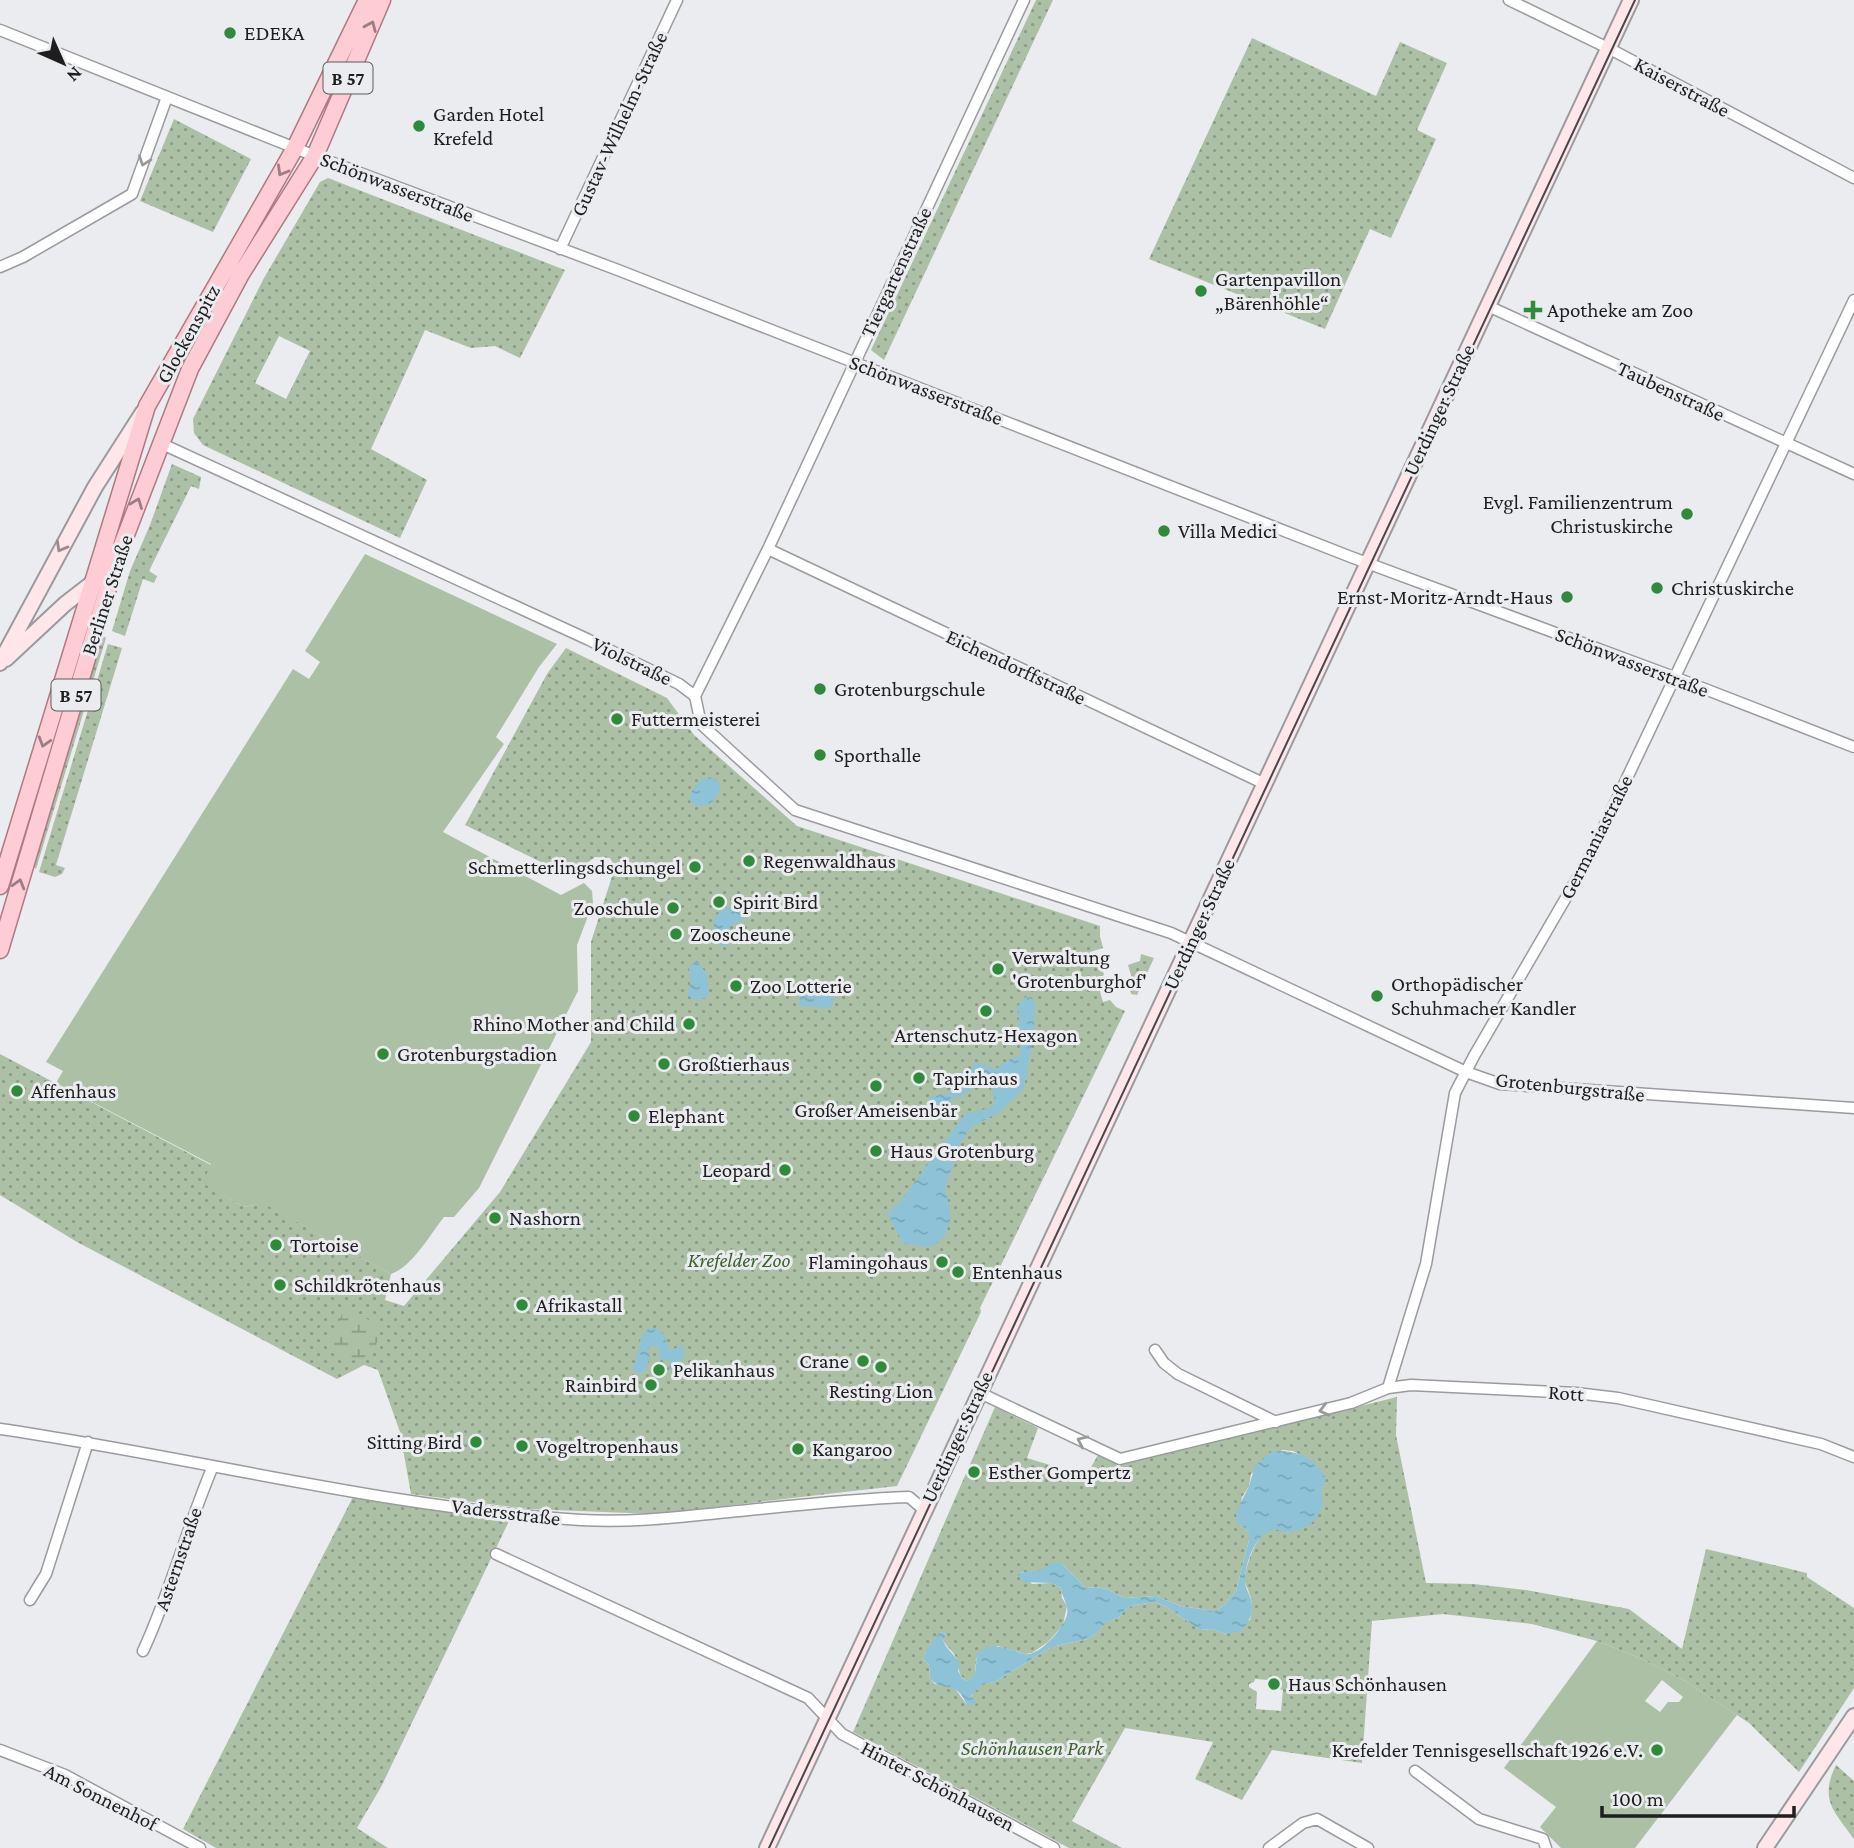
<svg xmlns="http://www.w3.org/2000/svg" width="1854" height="1848" viewBox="0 0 1854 1848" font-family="'Crimson Pro',serif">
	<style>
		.green { fill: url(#green-dots); fill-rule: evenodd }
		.wetland { fill: url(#wetland-marsh) }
		.pitch { fill: #abc0a5; fill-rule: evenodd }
		.water { fill: url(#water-ripples) }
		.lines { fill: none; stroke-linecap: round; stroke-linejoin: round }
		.street-casing { stroke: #999b9e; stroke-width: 13 }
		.secondary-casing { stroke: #999b9e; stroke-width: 18 }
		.primary-casing { stroke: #af7982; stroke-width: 19 }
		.street { stroke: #fff; stroke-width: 10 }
		.secondary { stroke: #fee6ea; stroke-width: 14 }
		.primary { stroke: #feccd4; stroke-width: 16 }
		.tram { stroke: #474849; stroke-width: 2 }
		.oneway { stroke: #997e83 }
		.oneway2 { stroke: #9a9a9a }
		.oneway3 { stroke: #998c8f }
		.poi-dot { fill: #2f8a3b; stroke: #eaecef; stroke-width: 2.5 }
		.labels { text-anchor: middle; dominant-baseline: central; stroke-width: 6; stroke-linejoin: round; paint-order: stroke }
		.shield { fill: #eaecef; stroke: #5b5c5d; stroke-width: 2 }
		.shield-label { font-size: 19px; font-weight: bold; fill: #1e1e1f }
		.poi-label { font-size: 21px; fill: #1e1e1f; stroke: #eaecef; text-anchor: start }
		.street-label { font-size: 21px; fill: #1e1e1f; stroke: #eaecef }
		.park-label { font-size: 21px; font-style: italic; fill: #3c642f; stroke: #eaecef }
	</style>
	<defs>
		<pattern id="green-dots" width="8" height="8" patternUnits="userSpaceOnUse" patternTransform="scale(1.75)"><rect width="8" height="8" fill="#abc0a5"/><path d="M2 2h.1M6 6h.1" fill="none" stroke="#8b9b86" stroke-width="1.8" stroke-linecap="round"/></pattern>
		<pattern id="wetland-marsh" width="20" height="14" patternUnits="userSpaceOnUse" patternTransform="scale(1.75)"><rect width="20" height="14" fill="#abc0a5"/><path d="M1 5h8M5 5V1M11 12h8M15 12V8" fill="none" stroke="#8b9b86"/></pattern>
		<pattern id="water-ripples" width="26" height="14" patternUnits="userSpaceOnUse" patternTransform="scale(1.75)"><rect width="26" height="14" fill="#8ec3d7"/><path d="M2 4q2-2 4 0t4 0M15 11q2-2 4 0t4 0" fill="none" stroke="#7aa7b8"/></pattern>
	</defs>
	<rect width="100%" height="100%" fill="#eaecef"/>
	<!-- green -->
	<path class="green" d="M 1036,0 L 1053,0 L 884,360 L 871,350 Z
		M 1252,38 L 1376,96 L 1400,42 L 1447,63 L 1417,130 L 1436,139 L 1391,238 L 1370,229 L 1325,329 L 1149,259 Z
		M 174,119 L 251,159 L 213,232 L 140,201 Z
		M 328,178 L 565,270 L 520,358 L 495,346 L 471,348 L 425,330 L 371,449 L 427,480 L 400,538 L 203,445 L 194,433 L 193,419 L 264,278 L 320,182 ZM 279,336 L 310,351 L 286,399 L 255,383 Z
		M 172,464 L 201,477 L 199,489 L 191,486 L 149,571 L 157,576 L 154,583 L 143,579 L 125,636 L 112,631 L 130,571 L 150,525 Z
		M 102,635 L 106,638 L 36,869 L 33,866 Z
		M 108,644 L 122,648 L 56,865 L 65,868 L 62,874 L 55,877 L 39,872 Z
		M 566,648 L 667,698 L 694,735 L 797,826 L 1100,926 L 1100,936 L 1103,948 L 1090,952 L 1093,961 L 1099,959 L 1104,975 L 1096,978 L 1103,1002 L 1110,1000 L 1116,1007 L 1125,1011 L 980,1308 L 981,1312 L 897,1486 L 655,1514 L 528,1509 L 411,1494 L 400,1432 L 378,1370 L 364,1365 L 337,1379 L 77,1242 L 0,1195 L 0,1054 L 211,1165 L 204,1183 L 244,1207 L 254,1205 L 258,1200 L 391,1274 L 385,1300 L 404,1306 L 500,1192 L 591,1042 L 591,942 L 615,867 L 610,858 L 595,857 L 570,876 L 465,825 L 547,674 Z
		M 1141,954 L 1154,958 L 1137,995 L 1131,994 L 1130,987 L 1134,985 L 1128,965 L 1140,961 Z
		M 1397,1397 L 1396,1435 L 1426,1583 L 1473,1584 L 1526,1590 L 1629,1609 L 1682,1649 L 1706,1549 L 1807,1573 L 1807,1577 L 1854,1608 L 1854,1688 L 1799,1772 L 1749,1723 L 1685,1681 L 1642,1659 L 1597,1641 L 1532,1624 L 1443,1614 L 1372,1621 L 1362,1763 L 1272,1750 L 1242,1800 L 1195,1779 L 1213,1742 L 1125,1728 L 1072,1821 L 1122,1848 L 1069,1848 L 853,1732 L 995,1407 L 1038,1428 L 1027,1458 L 1086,1476 L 1098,1455 L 1122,1465 ZM 1282,1450 L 1293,1451 L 1311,1460 L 1296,1529 L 1287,1533 C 1283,1530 1277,1527 1271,1529 C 1257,1532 1244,1568 1245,1582 C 1245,1584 1249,1591 1249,1593 C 1253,1602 1252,1611 1250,1620 L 1226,1634 L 1212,1629 L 1200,1630 L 1165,1606 L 1155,1602 L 1135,1605 L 1127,1608 L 1118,1618 L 1105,1622 L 1098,1632 L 1088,1639 L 1051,1647 L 995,1682 L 983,1684 L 975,1690 L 967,1705 L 954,1687 L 935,1684 L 930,1679 L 929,1665 L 923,1659 L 927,1649 L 940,1633 L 944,1632 L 946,1636 L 943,1640 C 946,1647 955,1652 957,1660 C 960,1669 957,1675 967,1681 C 978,1677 975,1668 976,1658 L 998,1646 L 1025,1654 L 1032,1653 L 1048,1642 L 1063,1625 L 1067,1606 L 1062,1598 L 1061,1588 L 1051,1583 L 1032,1584 L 1021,1572 L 1035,1573 L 1061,1563 L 1086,1588 L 1096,1587 L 1107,1589 L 1125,1598 L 1156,1596 L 1181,1606 L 1215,1611 L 1223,1606 L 1236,1591 L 1249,1540 L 1249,1532 L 1238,1522 L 1242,1497 L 1249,1486 L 1251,1474 ZM 1255,1679 L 1280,1681 L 1279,1689 L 1283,1690 L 1281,1711 L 1256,1709 L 1257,1692 L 1249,1687 L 1249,1684 L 1254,1682 Z
		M 354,1495 L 511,1517 L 381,1787 L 357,1828 L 388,1848 L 216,1848 L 183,1829 Z
		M 1836,1765 L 1854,1781 L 1854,1839 C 1834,1811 1819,1800 1836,1765 Z"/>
	<!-- wetland -->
	<path class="wetland" d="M 345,1308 L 381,1326 L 374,1353 L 368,1351 L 361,1363 L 327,1348 Z"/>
	<!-- pitch -->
	<path class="pitch" d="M 365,554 L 557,644 L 539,667 L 496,737 L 504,744 L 443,832 L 561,895 L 584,883 L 592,891 L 593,903 L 577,945 L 578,991 L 479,1188 L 454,1217 L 444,1217 C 429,1236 413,1266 391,1274 L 259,1201 L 254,1205 L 244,1207 L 203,1183 L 211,1164 L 56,1083 L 63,1071 L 46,1062 L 293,669 L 309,679 L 320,662 L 305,651 Z
		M 1597,1641 L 1642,1659 L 1685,1681 L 1737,1715 L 1635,1848 L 1561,1848 L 1540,1827 L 1556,1807 L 1504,1768 ZM 1662,1680 L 1683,1697 L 1679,1702 L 1668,1702 L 1660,1712 L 1645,1701 Z"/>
	<!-- water -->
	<path class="water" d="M 708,777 C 730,779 718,807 700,806 C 678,805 696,781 708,777 Z
		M 737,907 L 744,915 L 743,920 L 729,927 L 728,934 L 732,940 L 729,945 L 719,946 L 713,932 L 715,916 L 726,908 Z
		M 698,962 L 707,974 L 709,993 L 705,998 L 695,1000 L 687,995 L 690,985 L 689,967 L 693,963 Z
		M 829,982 L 834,999 L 830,1008 L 799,1006 L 801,983 Z
		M 1025,997 L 1032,997 L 1035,1005 L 1034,1033 L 1024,1088 L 1000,1112 L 971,1127 L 959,1145 L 945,1190 L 950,1207 L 950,1222 L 945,1235 L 935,1245 L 925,1247 L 903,1243 L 887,1213 L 902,1199 L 965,1114 C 976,1110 985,1111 995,1104 C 994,1092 990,1082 979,1077 L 971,1081 L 969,1092 L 934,1108 L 929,1102 L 929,1097 L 954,1092 L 961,1083 L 959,1073 L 969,1069 L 973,1072 L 972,1067 L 975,1063 L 981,1063 L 994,1069 C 1006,1065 1006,1058 1020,1056 L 1021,1038 L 1017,1007 Z
		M 649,1328 C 665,1326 665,1342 671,1351 L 681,1345 C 690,1354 679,1363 673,1371 L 669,1369 L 671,1361 L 658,1358 L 660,1351 L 655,1345 L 647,1349 L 650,1357 L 645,1371 L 638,1374 L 633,1370 L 641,1337 Z
		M 1272,1451 C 1296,1450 1317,1456 1326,1480 L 1321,1490 C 1325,1502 1320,1518 1309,1525 C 1303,1529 1294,1530 1287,1533 C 1261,1518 1245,1559 1245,1581 C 1245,1589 1252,1597 1252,1607 C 1252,1618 1247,1624 1241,1631 L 1226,1634 L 1212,1629 L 1200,1630 L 1165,1606 L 1155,1602 L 1135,1605 L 1127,1608 L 1118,1618 L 1106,1622 L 1098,1632 L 1088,1639 L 1051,1647 L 995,1682 L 983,1684 L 971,1696 L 977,1704 L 967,1705 C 955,1678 946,1694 930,1679 L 929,1665 L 923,1659 L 927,1649 L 939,1633 L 944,1632 L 946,1636 L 943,1640 C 945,1648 956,1656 960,1664 L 958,1671 L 962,1678 L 967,1681 C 979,1676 975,1664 977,1653 C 995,1640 1007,1650 1025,1654 C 1039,1657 1065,1627 1067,1614 C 1069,1605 1062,1598 1061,1588 L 1051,1583 L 1023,1582 L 1017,1574 C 1032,1568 1035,1577 1051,1563 L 1061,1563 L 1086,1588 L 1096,1587 L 1107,1589 L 1125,1598 L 1156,1596 L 1181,1606 L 1215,1611 L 1223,1606 L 1236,1591 L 1249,1540 L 1249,1532 L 1237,1522 L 1236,1512 L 1249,1486 L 1255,1466 Z"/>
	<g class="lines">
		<defs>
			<path id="street" d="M 1509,0 L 1612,50 L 1854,178
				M 0,30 L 315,156 L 618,270 L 1351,557 L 1674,677 L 1854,747
				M 560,249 L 677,0
				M 0,267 L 23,257 L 132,194 L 167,97
				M 1488,306 L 1854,474
				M 160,443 L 587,639 L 679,684 L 695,696 L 701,724 L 795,810 L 1171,933 L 1466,1072 L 1500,1084 L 1854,1108
				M 768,549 L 1265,784
				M 695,696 L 768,549 L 1024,0
				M 1155,1350 L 1164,1363 L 1178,1374 L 1276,1422
				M 1388,1388 L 1426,1264 L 1455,1093 L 1474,1056 L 1589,858 L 1854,300
				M 978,1392 L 1120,1459 L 1351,1403 L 1388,1388 L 1411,1385 L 1576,1393 L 1618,1398 L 1821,1444 L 1854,1457
				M 0,1429 C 194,1457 385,1508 581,1520 C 631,1523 680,1517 729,1512 C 789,1506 848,1499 909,1497 L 924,1510
				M 496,1554 L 808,1698 L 842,1734 L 1054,1848
				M 30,1600 L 46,1574 L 88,1442
				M 143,1651 C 171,1591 187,1527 213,1466
				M 0,1750 L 65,1775 L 200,1848
				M 1415,1771 L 1479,1819 L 1543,1839 L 1546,1848
				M 1269,1848 L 1303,1823 L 1317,1819 L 1368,1848"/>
			<path id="secondary" d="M 6,659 L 65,604 L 96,580
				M 0,663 L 95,487 L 143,412
				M 767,1848 L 1631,0
				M 1765,1848 L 1854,1716"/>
			<path id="primary" d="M 0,886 L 147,406 L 295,148 L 367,0
				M 0,950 L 117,558 L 190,369 L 241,274 L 315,156 L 382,0"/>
		</defs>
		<!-- street casing -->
		<use href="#street" class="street-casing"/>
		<!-- secondary casing -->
		<use href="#secondary" class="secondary-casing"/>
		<!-- primary casing -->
		<use href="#primary" class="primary-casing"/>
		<!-- street -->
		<use href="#street" class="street"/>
		<!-- secondary -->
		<use href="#secondary" class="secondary"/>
		<!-- primary -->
		<use href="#primary" class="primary"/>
		<!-- tram -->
		<path class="tram" d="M 769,1848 L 1635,0"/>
	</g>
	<!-- one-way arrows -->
	<defs><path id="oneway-chevron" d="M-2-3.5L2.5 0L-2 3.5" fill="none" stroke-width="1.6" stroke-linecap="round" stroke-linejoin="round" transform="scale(1.75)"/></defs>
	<g class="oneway">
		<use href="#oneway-chevron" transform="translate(371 26) rotate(-67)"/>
		<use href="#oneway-chevron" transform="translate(282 171) rotate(120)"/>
		<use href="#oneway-chevron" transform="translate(137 503) rotate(-69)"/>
		<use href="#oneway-chevron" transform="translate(44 742) rotate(107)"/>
		<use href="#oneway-chevron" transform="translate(19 884) rotate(-74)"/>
	</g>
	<g class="oneway2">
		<use href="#oneway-chevron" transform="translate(144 161) rotate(110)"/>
		<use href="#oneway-chevron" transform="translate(1324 1410) rotate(166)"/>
		<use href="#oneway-chevron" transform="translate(1082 1441) rotate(-155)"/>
	</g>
	<use class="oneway3" href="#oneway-chevron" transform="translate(61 547) rotate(119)"/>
	<!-- markers -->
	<g class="poi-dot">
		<circle cx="230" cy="33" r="7"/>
		<circle cx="419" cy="126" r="7"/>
		<circle cx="1201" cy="291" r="7"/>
		<path d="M1529.5 299.5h7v7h7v7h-7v7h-7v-7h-7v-7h7z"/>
		<circle cx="1687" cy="514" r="7"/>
		<circle cx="1164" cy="531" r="7"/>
		<circle cx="1657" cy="588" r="7"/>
		<circle cx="1567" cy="597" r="7"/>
		<circle cx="820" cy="689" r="7"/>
		<circle cx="617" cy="719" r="7"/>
		<circle cx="820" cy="755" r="7"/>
		<circle cx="749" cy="861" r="7"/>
		<circle cx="695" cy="867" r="7"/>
		<circle cx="719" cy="902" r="7"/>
		<circle cx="673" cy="908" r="7"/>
		<circle cx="676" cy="934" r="7"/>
		<circle cx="998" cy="969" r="7"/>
		<circle cx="736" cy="986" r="7"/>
		<circle cx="1377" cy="996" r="7"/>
		<circle cx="986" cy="1011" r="7"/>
		<circle cx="689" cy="1024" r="7"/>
		<circle cx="383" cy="1054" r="7"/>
		<circle cx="664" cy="1064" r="7"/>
		<circle cx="919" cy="1078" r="7"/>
		<circle cx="876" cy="1086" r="7"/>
		<circle cx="17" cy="1091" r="7"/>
		<circle cx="634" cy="1116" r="7"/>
		<circle cx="876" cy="1151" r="7"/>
		<circle cx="785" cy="1170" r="7"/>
		<circle cx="495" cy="1218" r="7"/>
		<circle cx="276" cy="1245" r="7"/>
		<circle cx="942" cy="1262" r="7"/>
		<circle cx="958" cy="1272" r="7"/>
		<circle cx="280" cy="1285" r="7"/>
		<circle cx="522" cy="1305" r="7"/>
		<circle cx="863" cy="1361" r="7"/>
		<circle cx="881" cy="1367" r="7"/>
		<circle cx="659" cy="1370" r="7"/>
		<circle cx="651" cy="1385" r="7"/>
		<circle cx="476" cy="1442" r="7"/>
		<circle cx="522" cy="1446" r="7"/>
		<circle cx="798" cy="1449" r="7"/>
		<circle cx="974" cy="1472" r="7"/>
		<circle cx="1274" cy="1684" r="7"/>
		<circle cx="1657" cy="1750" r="7"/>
	</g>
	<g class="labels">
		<!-- shield labels -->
		<g class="shield">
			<rect x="323.5" y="62.5" width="49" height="31" rx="5"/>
			<rect x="51.5" y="679.5" width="49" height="31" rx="5"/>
		</g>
		<g class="shield-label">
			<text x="348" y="78">B 57</text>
			<text x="76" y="695">B 57</text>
		</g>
		<!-- poi labels -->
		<g class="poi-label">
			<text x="244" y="33">EDEKA</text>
			<text x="433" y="114">Garden Hotel<tspan x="433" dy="24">Krefeld</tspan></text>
			<text x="1215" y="279">Gartenpavillon<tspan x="1215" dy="24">„Bärenhöhle“</tspan></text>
			<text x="1547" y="310">Apotheke am Zoo</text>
			<text x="1673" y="502" text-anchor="end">Evgl. Familienzentrum<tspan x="1673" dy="24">Christuskirche</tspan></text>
			<text x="1178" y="531">Villa Medici</text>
			<text x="1671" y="588">Christuskirche</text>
			<text x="1553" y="597" text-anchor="end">Ernst-Moritz-Arndt-Haus</text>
			<text x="834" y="689">Grotenburgschule</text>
			<text x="631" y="719">Futtermeisterei</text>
			<text x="834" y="755">Sporthalle</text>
			<text x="763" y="861">Regenwaldhaus</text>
			<text x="681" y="867" text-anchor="end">Schmetterlingsdschungel</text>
			<text x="733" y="902">Spirit Bird</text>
			<text x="659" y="908" text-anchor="end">Zooschule</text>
			<text x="690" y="934">Zooscheune</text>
			<text x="1012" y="957">Verwaltung<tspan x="1012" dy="24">'Grotenburghof'</tspan></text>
			<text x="1391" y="984">Orthopädischer<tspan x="1391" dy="24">Schuhmacher Kandler</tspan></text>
			<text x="750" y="986">Zoo Lotterie</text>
			<text x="675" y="1024" text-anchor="end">Rhino Mother and Child</text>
			<text x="986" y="1035" text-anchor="middle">Artenschutz-Hexagon</text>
			<text x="397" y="1054">Grotenburgstadion</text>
			<text x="678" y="1064">Großtierhaus</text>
			<text x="933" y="1078">Tapirhaus</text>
			<text x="31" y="1091">Affenhaus</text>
			<text x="876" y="1110" text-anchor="middle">Großer Ameisenbär</text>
			<text x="648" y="1116">Elephant</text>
			<text x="890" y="1151">Haus Grotenburg</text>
			<text x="771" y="1170" text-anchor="end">Leopard</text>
			<text x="509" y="1218">Nashorn</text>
			<text x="290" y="1245">Tortoise</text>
			<text x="928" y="1262" text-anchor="end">Flamingohaus</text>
			<text x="972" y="1272">Entenhaus</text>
			<text x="294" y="1285">Schildkrötenhaus</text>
			<text x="536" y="1305">Afrikastall</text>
			<text x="849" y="1361" text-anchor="end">Crane</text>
			<text x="673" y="1370">Pelikanhaus</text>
			<text x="637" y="1385" text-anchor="end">Rainbird</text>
			<text x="881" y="1391" text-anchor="middle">Resting Lion</text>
			<text x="462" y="1442" text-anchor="end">Sitting Bird</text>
			<text x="536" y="1446">Vogeltropenhaus</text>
			<text x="812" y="1449">Kangaroo</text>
			<text x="988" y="1472">Esther Gompertz</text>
			<text x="1288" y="1684">Haus Schönhausen</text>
			<text x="1643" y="1750" text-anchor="end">Krefelder Tennisgesellschaft 1926 e.V.</text>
		</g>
		<!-- street labels -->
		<g class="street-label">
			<text transform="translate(1682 87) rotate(28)">Kaiserstraße</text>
			<text transform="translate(619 124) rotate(-65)">Gustav-Wilhelm-Straße</text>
			<text transform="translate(397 187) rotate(21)">Schönwasserstraße</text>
			<text transform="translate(896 272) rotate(-65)">Tiergartenstraße</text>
			<text transform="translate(188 334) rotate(-61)">Glockenspitz</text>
			<text transform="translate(926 390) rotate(21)">Schönwasserstraße</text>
			<text transform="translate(1671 391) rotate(25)">Taubenstraße</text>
			<text transform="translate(1439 410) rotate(-65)">Uerdinger Straße</text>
			<text transform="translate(107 595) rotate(-72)">Berliner Straße</text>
			<text transform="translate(632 661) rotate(26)">Violstraße</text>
			<text transform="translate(1632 662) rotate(21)">Schönwasserstraße</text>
			<text transform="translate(1016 667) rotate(25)">Eichendorffstraße</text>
			<text transform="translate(1596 837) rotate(-63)">Germaniastraße</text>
			<text transform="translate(1199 924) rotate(-65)">Uerdinger Straße</text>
			<text transform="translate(1570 1087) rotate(6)">Grotenburgstraße</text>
			<text transform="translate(1566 1393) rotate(4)">Rott</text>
			<text transform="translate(957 1437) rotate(-65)">Uerdinger Straße</text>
			<text transform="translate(506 1512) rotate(7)">Vadersstraße</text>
			<text transform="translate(178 1559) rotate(-71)">Asternstraße</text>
			<text transform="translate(938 1786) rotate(28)">Hinter Schönhausen</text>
			<text transform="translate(101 1797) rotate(27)">Am Sonnenhof</text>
		</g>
		<!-- park labels -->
		<g class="park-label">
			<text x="739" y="1260">Krefelder Zoo</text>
			<text x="1032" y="1748">Schönhausen Park</text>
		</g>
	</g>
	<!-- north arrow -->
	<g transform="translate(63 63) rotate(135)" stroke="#eaecef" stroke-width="5" paint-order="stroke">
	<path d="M0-5L12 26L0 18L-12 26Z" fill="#1e1e1f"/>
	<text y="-10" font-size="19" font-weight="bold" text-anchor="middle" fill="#1e1e1f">N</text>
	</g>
	<!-- scale -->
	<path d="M1602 1806v10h192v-10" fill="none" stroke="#1e1e1f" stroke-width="3.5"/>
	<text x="1612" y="1806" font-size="21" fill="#1e1e1f" stroke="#eaecef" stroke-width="5" paint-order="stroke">100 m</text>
</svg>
